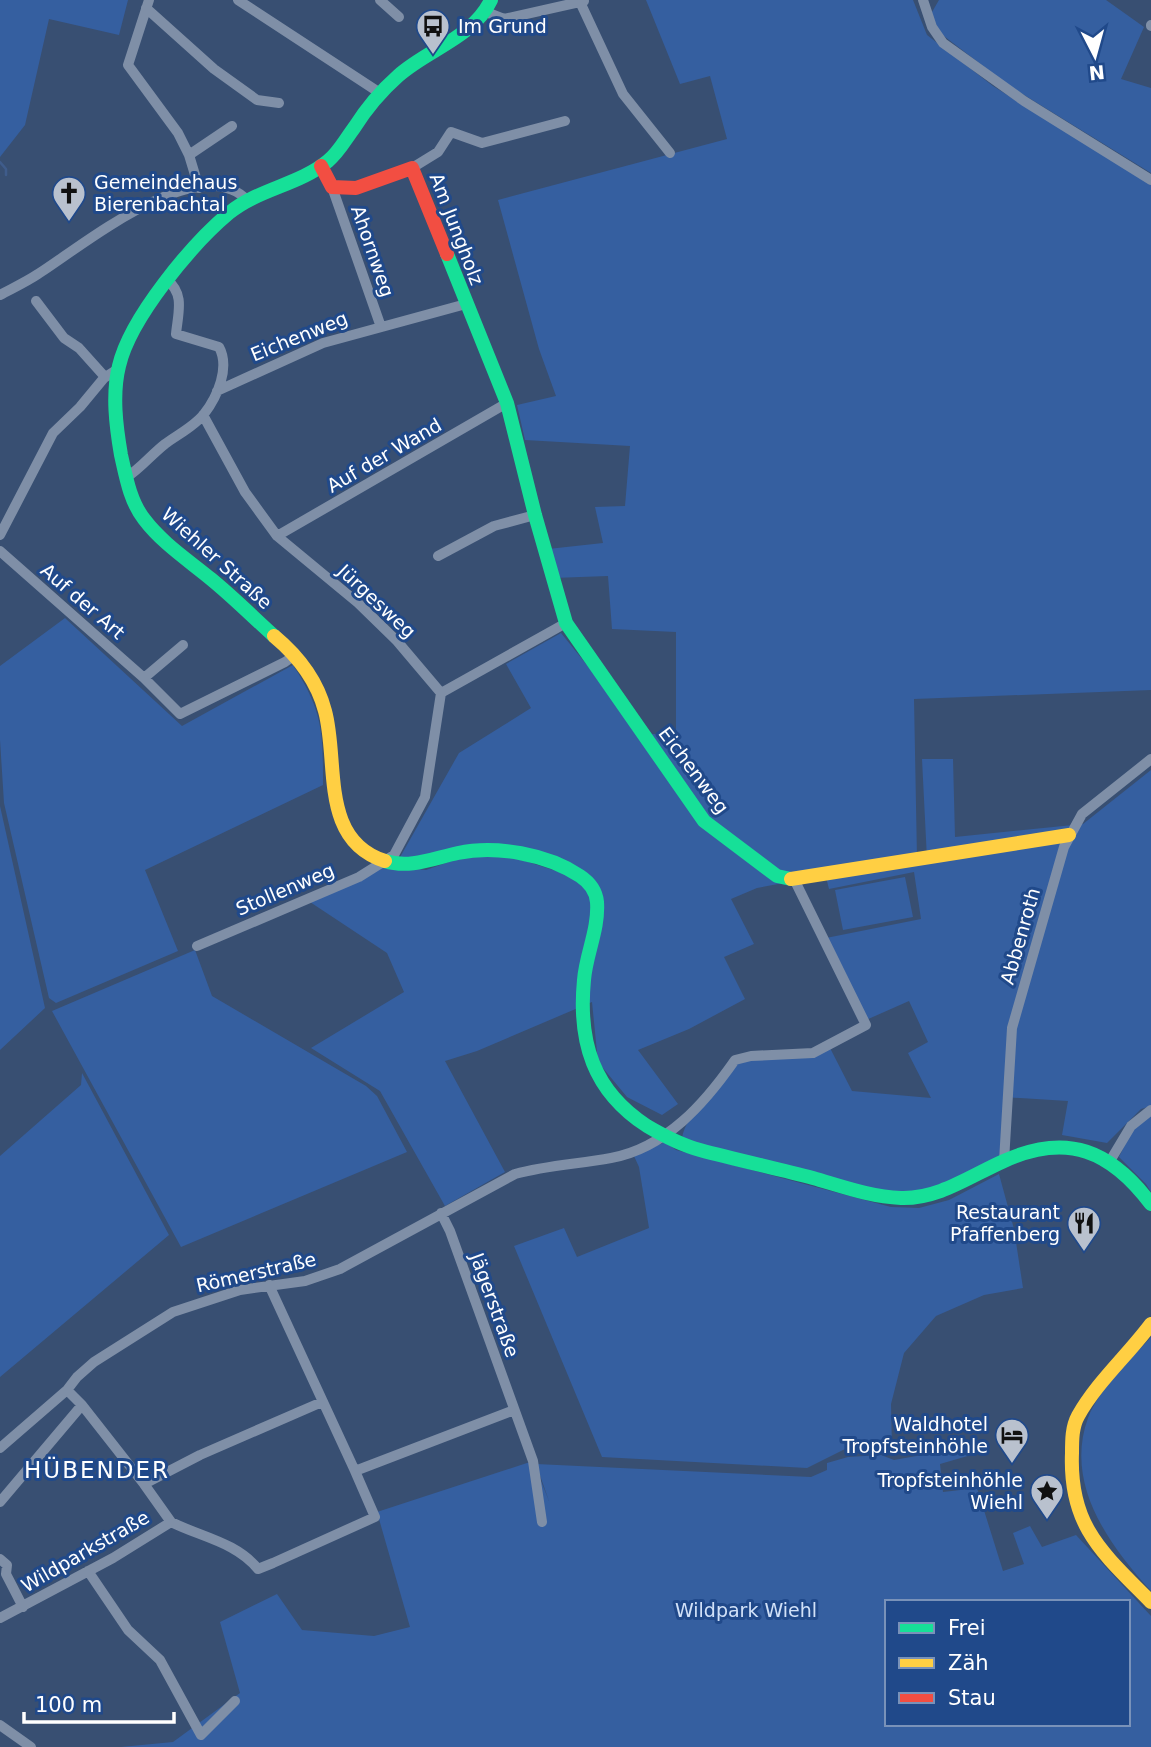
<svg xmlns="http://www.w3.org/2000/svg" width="1151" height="1747" viewBox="0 0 1151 1747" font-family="'DejaVu Sans',sans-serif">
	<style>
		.green { fill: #355fa0; fill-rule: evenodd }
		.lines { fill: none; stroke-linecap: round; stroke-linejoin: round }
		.stream { stroke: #3f5c8b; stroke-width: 2.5 }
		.street { stroke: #7f8fa7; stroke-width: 10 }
		.fast { stroke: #16e098; stroke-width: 14 }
		.slow { stroke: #ffcf43; stroke-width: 14 }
		.jam { stroke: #f24e42; stroke-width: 14 }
		.labels { text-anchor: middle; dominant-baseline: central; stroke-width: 6; stroke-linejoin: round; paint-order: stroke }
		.poi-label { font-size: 19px; fill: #fff; stroke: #20498a; text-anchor: end }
		.street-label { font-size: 19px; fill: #fff; stroke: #20498a }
		.park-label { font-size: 19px; fill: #d1e1f8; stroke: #20498a }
		.quarter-label { font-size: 23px; letter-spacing: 2px; fill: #fff; stroke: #20498a }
	</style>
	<rect width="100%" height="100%" fill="#384f72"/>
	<!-- green -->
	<path class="green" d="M 0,0 L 128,0 L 119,35 L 49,19 L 25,125 L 0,157 Z
		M 646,0 L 913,0 L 927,35 L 993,86 L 1151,185 L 1151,690 L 914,699 L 917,858 L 757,888 L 731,899 L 754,944 L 724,957 L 745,999 L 689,1029 L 638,1050 L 678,1104 L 662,1115 L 627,1097 L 598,1062 L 592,1002 L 477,1051 L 445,1061 L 505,1172 L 445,1206 L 380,1091 L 311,1048 L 404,992 L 387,953 L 310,902 L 385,866 L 426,870 L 466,856 L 493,854 L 525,861 L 572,876 L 588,890 L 592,901 L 591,918 L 581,959 L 589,961 C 595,938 606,911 598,887 C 588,860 495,843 468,846 C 452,847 437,856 421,859 C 414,860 406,859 399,859 L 459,753 L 531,708 L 506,664 L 561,633 L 642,733 L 676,736 L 676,632 L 612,629 L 608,576 L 553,578 L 548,549 L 603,543 L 595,507 L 625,506 L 630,446 L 525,440 L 517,405 L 556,396 L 539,349 L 498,200 L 727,139 L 710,76 L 680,84 Z
		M 939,0 L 1106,0 L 1144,27 L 1121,79 L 1151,88 L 1151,173 L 1008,85 L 932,27 L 932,12 Z
		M 65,618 L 182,726 L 293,665 C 323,711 323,732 323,785 L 145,870 L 178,951 L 56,1003 L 49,998 L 4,803 L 0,740 L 0,666 Z
		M 922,759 L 953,759 L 955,837 L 1083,824 L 1151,770 L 1151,1106 L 1141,1109 L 1107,1143 L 1062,1135 L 1068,1101 L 1004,1097 L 1000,1157 L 941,1187 L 910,1192 L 877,1190 L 704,1146 L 682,1138 C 686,1114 720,1081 736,1062 L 830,1048 L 852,1091 L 931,1098 L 908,1053 L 928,1042 L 909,1001 L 866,1020 L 826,938 L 921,919 L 914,872 L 829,889 L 826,877 L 927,859 Z
		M 0,806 L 45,1008 L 0,1050 Z
		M 905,877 L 913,917 L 843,930 L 835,890 Z
		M 195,950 L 212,996 L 366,1086 L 377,1096 L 407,1152 L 181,1247 L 52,1011 Z
		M 82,1073 L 169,1235 L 0,1377 L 0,1156 L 81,1085 Z
		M 1151,1112 L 1151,1192 L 1146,1184 L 1119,1157 L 1132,1130 Z
		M 665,1142 L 676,1150 L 891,1207 L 919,1208 L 949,1200 L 999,1174 L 1014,1229 L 1023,1288 L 984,1295 L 936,1316 L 904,1353 L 891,1404 L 892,1448 L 847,1448 L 807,1468 L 602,1457 L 514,1246 L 564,1228 L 577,1257 L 649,1228 L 639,1167 L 634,1156 Z
		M 1151,1337 L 1151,1591 C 1109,1545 1064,1484 1088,1418 C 1099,1389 1130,1360 1151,1337 Z
		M 978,1445 L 978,1453 L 940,1464 L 943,1492 L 977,1488 L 1003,1571 L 1024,1564 L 1013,1533 L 1030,1526 L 1042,1547 L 1076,1535 L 1151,1616 L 1151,1747 L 121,1747 L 173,1742 L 240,1693 L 220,1622 L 277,1594 L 302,1630 L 374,1636 L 410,1627 L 377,1512 L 533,1461 L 549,1501 L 536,1464 L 811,1477 L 827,1470 L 827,1463 L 848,1457 L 881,1455 L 894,1460 ZM 887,1602 L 1128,1602 L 1128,1724 L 887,1724 Z"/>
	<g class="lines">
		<!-- stream -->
		<path class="stream" d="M 0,162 L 6,169 L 6,175"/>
		<!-- street -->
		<path class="street" d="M 149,0 L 128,65 L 178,133 L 189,155 L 199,188
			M 238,0 L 380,93
			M 380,0 L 399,17
			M 923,0 L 932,27 L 943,43 L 1024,101 L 1151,180
			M 580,2 L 623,94 L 670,153
			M 146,8 L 214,69 L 257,100 L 279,103
			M 486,12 L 504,19 L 584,1
			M 1151,26 L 1151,25
			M 189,155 L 232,126
			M 412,168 L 438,152 L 451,132 L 482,143 L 565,121
			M 332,187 L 381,327
			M 0,295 C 13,288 26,282 38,274 C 81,247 200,148 248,201
			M 36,301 L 64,338 L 79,348 L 105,377
			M 217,391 L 323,343 L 466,304
			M 127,477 C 141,468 151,455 165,444 C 177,435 195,426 204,414 C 218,396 230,367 219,347 L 176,334 C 178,313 185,294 167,280
			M 0,535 L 53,433 L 80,407 L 104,378 L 118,369
			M 277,536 L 507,403
			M 0,551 L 144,678 L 183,645
			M 438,556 L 494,526 L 535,515
			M 144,678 L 180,714 L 285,662 L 295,655
			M 441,693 L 566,623
			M 197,946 L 359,877 L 394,855 L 425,797 L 441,693 L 397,641 L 358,603 L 277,536 L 245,492 L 203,415
			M 1004,1161 L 1012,1028 L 1064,847 L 1082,814 L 1151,759
			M 1110,1161 L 1131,1126 L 1151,1110
			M 441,1213 L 450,1231 L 533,1461 L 542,1522
			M 269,1285 L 355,1471
			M 67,1390 L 82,1405 L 144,1484 L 200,1455 L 322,1402
			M 0,1448 L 67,1390 L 77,1377 L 94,1362 L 173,1312 L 240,1290 L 305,1281 L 340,1269 L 515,1174 C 547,1165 579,1164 611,1158 C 666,1148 705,1103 735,1060 L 751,1056 L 813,1053 L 866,1025 L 794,879
			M 144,1484 L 171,1522
			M 0,1502 L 82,1405
			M 0,1559 L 7,1565 L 6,1574 L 23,1607
			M 88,1571 L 128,1630 L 160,1660 L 201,1735 L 235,1701
			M 0,1618 L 113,1558 L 171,1522 C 201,1537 236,1542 258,1569 L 273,1563 L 375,1517 L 355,1471 L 514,1410
			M 0,1725 L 31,1747"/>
		<!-- fast -->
		<path class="fast" d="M 447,254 L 507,403 L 535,515 L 566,623 L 704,821 L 777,876 L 791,879
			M 274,636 C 253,617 233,597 211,579 C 188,560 162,543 144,519 C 130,501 126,477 121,455 C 116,426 112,394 119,366 C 130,318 192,244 229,213 C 258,189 299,185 328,161 C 339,152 345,140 354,128 C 366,109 381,91 398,76 C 428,49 473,38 491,0
			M 385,861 C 410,869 434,858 458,853 C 496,845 547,854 580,876 C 589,882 596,891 597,902 C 599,929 586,954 584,980 C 578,1042 593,1091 647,1126 C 664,1136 681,1145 700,1150 C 737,1160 775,1168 813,1178 C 841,1186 871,1197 901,1198 C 939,1199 970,1176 1004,1161 C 1068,1132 1111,1151 1151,1204"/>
		<!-- slow -->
		<path class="slow" d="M 274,636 C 298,656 317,680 325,711 C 339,762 319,840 385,861
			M 791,879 L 1069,835
			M 1151,1324 C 1128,1355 1097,1382 1078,1416 C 1072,1427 1072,1440 1072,1453 C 1069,1527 1103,1553 1151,1602"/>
		<!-- jam -->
		<path class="jam" d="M 321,166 L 332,187 L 356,188 L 412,168 L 447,254"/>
	</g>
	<!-- icons -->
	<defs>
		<symbol id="bus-pin" viewBox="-11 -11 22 30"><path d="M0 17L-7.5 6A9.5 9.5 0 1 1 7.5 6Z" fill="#b9c1ce" stroke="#20498a"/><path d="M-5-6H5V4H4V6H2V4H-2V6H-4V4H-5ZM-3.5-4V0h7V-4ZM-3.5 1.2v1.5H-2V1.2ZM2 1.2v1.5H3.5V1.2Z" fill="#111"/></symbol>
		<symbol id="church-pin" viewBox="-11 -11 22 30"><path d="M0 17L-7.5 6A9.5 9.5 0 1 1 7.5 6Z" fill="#b9c1ce" stroke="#20498a"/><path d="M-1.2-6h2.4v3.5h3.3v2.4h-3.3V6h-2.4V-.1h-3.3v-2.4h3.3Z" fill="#111"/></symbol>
		<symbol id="restaurant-pin" viewBox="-11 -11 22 30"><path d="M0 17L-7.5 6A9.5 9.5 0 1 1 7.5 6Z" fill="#b9c1ce" stroke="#20498a"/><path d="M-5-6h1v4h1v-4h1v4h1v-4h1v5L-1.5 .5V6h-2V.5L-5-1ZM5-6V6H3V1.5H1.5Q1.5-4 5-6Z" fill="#111"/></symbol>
		<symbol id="hotel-pin" viewBox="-11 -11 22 30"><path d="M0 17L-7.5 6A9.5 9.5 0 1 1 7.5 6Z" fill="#b9c1ce" stroke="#20498a"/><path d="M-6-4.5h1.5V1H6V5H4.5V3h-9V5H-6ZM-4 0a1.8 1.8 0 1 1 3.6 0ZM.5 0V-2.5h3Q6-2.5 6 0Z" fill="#111"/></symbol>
		<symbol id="sight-pin" viewBox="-11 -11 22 30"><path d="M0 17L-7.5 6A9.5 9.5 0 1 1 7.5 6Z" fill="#b9c1ce" stroke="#20498a"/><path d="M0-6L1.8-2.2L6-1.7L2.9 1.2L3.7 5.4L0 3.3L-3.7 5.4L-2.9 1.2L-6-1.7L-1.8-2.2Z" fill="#111"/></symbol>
	</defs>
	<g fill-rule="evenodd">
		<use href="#bus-pin" x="414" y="7" width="38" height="52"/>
		<use href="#church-pin" x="50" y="174" width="38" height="52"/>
		<use href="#restaurant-pin" x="1065" y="1204" width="38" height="52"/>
		<use href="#hotel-pin" x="993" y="1416" width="38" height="52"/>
		<use href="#sight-pin" x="1028" y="1472" width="38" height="52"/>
	</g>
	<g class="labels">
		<!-- poi labels -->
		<g class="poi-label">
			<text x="458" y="26" text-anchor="start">Im Grund</text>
			<text x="94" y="182" text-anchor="start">Gemeindehaus<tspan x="94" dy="22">Bierenbachtal</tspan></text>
			<text x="1060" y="1212">Restaurant<tspan x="1060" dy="22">Pfaffenberg</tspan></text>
			<text x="988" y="1424">Waldhotel<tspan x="988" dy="22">Tropfsteinhöhle</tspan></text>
			<text x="1023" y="1480">Tropfsteinhöhle<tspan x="1023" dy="22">Wiehl</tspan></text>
		</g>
		<!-- street labels -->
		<g class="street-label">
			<text transform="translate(457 229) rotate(69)">Am Jungholz</text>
			<text transform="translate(373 251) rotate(71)">Ahornweg</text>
			<text transform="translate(299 336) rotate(-22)">Eichenweg</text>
			<text transform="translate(384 455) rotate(-30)">Auf der Wand</text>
			<text transform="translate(217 558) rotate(42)">Wiehler Straße</text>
			<text transform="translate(83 601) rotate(41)">Auf der Art</text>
			<text transform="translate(377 601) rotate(43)">Jürgesweg</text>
			<text transform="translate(694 770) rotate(53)">Eichenweg</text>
			<text transform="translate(285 889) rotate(-23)">Stollenweg</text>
			<text transform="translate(1020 936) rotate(-74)">Abbenroth</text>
			<text transform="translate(256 1272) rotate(-13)">Römerstraße</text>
			<text transform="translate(495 1305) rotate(70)">Jägerstraße</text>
			<text transform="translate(85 1551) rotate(-30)">Wildparkstraße</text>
		</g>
		<!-- park labels -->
		<g class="park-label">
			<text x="746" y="1610">Wildpark Wiehl</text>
		</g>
		<!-- quarter labels -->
		<g class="quarter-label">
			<text x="97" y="1470">HÜBENDER</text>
		</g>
	</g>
	<!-- legend -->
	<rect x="885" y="1600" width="245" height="126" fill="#20498a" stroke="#7992b9" stroke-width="2"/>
	<rect x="899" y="1623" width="35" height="10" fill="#16e098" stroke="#7992b9" stroke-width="2"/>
	<text x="948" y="1635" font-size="21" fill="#ffffff">Frei</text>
	<rect x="899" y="1658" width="35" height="10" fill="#ffcf43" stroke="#7992b9" stroke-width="2"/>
	<text x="948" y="1670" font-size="21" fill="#ffffff">Zäh</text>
	<rect x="899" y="1693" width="35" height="10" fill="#f24e42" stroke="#7992b9" stroke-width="2"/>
	<text x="948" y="1705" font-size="21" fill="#ffffff">Stau</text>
	<!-- north arrow -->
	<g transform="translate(1095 56) rotate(174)" stroke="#20498a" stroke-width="5" paint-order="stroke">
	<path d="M0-5L12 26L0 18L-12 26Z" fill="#ffffff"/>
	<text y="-10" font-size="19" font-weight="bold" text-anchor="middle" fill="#ffffff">N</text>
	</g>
	<!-- scale -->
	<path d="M24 1712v10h150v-10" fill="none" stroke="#ffffff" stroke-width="3.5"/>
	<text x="35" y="1712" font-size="21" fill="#ffffff" stroke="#20498a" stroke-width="5" paint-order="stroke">100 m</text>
</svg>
